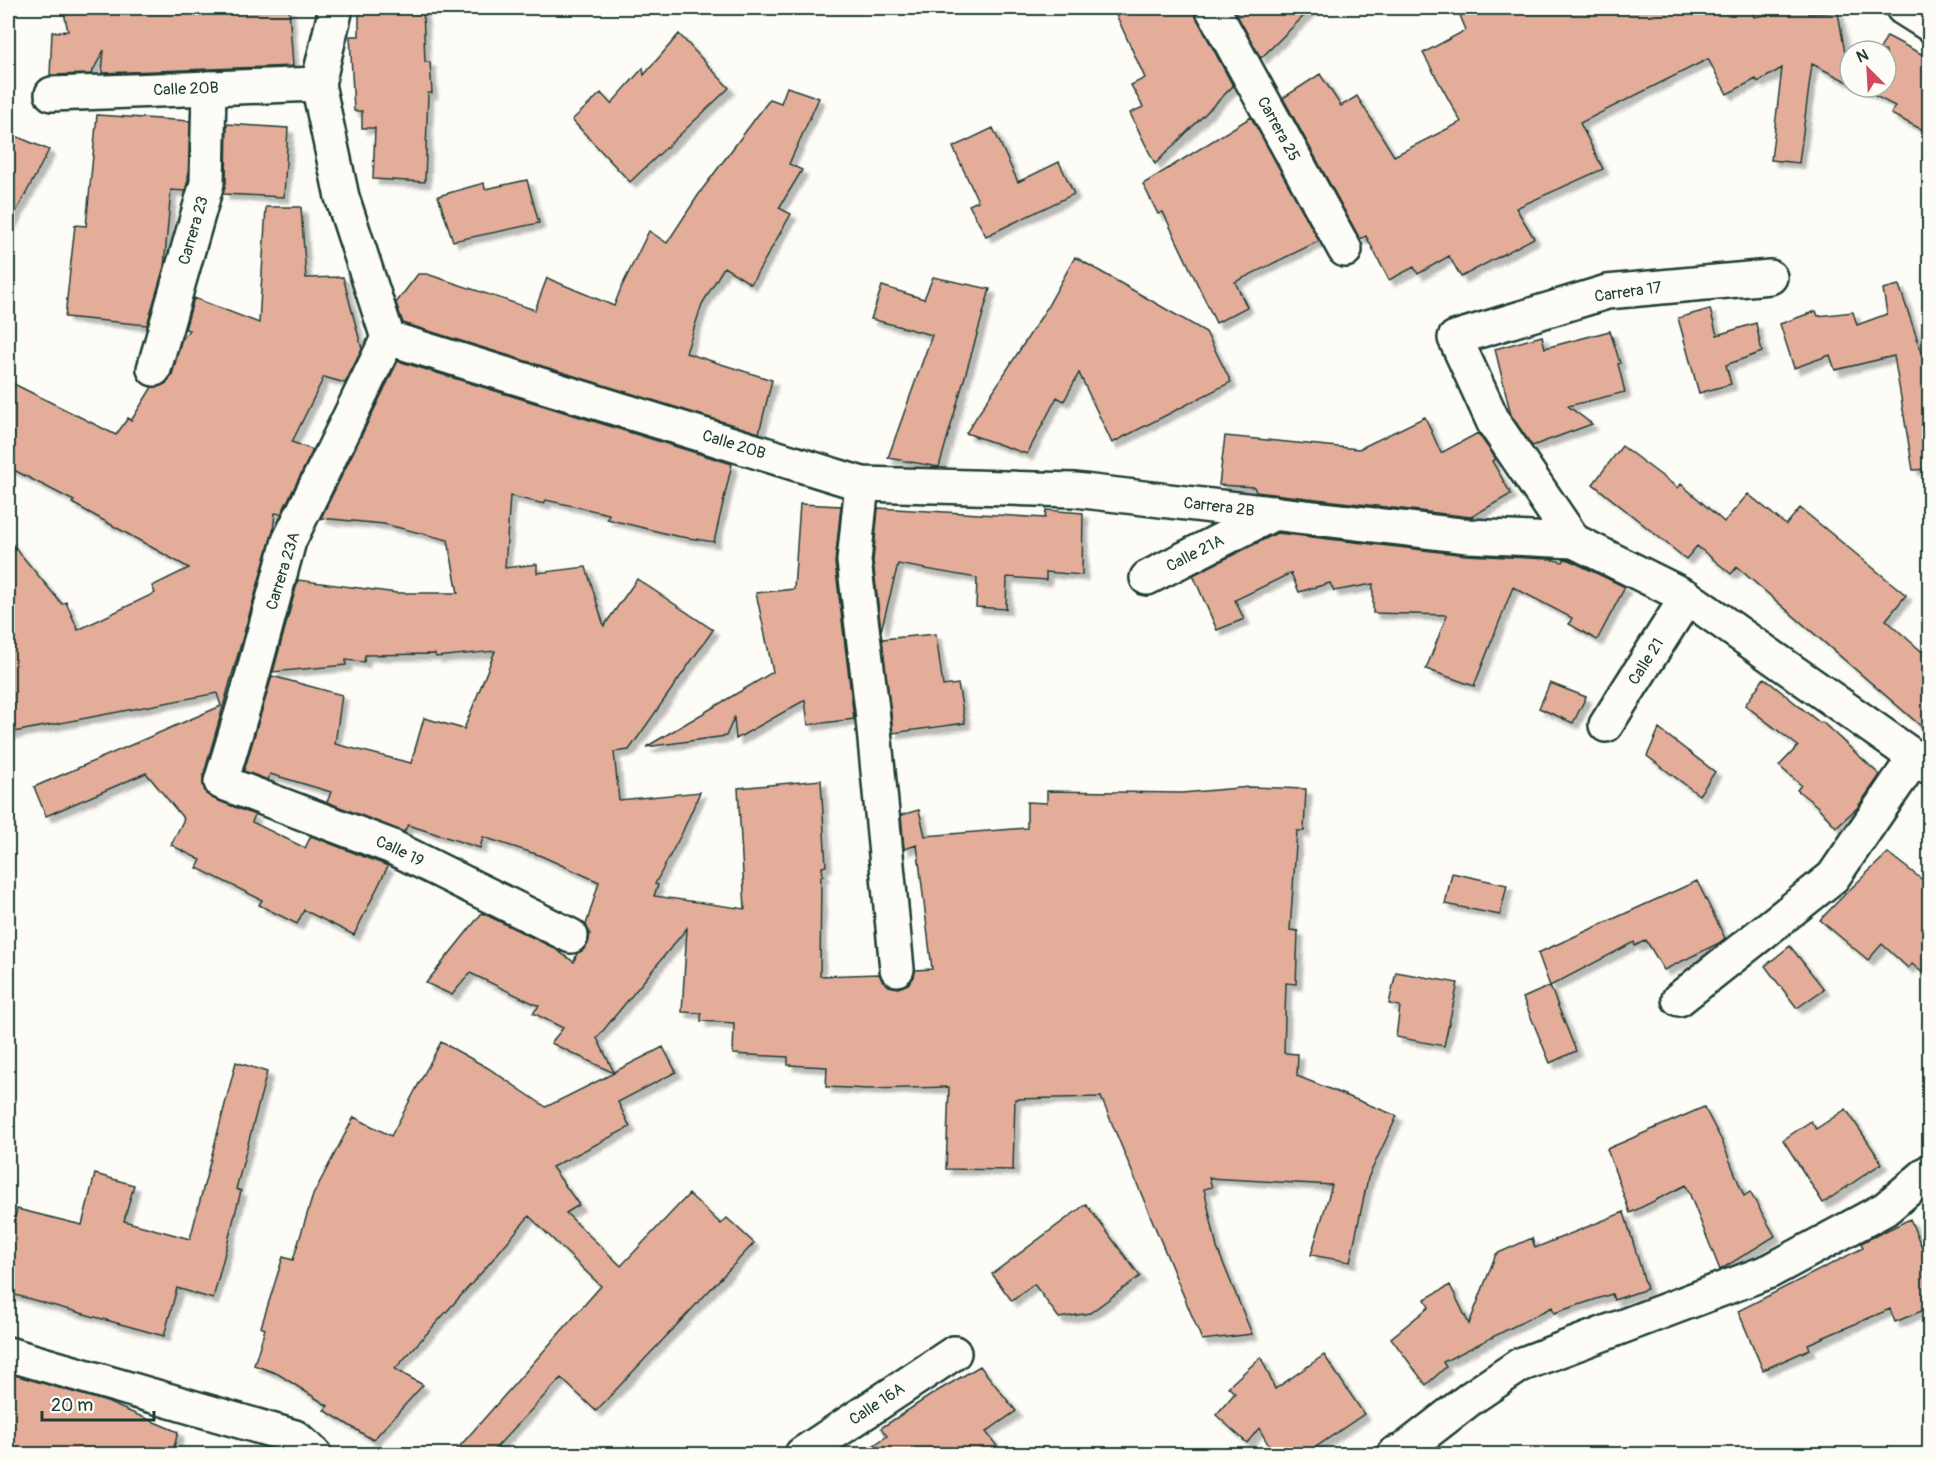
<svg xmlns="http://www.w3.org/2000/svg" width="1937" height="1462" viewBox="0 0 1937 1462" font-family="Pangolin,sans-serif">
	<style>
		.building { fill: #e3ad99; stroke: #1f3d34; stroke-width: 1.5; filter: url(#shadow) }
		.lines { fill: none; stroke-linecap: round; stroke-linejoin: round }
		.minor-casing { stroke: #1f3d34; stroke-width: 38 }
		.major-casing { stroke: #1f3d34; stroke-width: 38 }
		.minor { stroke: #fdfcf7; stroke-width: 33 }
		.major { stroke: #fdfcf7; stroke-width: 33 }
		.labels { text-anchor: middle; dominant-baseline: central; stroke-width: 4.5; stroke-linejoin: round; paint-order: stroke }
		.street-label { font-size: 16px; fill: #1f3d34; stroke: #fdfcf7 }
	</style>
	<defs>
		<filter id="shadow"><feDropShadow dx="5.5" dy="5.5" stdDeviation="1.5" flood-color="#0004"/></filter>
	</defs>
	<rect width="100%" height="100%" fill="#fdfcf7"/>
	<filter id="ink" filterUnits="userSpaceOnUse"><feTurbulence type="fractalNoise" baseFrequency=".0167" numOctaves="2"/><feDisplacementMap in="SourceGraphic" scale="12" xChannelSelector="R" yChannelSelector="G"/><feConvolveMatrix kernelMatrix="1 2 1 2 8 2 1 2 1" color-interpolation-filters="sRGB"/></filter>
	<g filter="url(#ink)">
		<!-- building -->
		<path class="building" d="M 63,8 L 289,8 L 293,66 L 102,73 L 104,50 L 91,74 L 50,75 L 52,32 L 68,31 Z
			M 359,8 L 423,8 L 425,62 L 430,62 L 432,93 L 428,93 L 425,182 L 373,179 L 375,128 L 362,128 L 362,111 L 354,111 L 350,36 L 359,36 Z
			M 1113,8 L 1193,8 L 1196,17 L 1233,86 L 1155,164 L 1130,113 L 1143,107 L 1131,85 L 1145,78 Z
			M 1233,8 L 1312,8 L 1261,58 Z
			M 1457,8 L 1749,8 L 1754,17 L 1808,8 L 1808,14 L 1838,12 L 1850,83 L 1812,64 L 1799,163 L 1771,160 L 1782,68 L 1758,82 L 1756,79 L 1727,94 L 1708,59 L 1580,123 L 1603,169 L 1516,208 L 1534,238 L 1461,277 L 1449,256 L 1418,274 L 1414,267 L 1389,280 L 1366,236 L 1360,239 L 1283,98 L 1320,74 L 1341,106 L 1357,96 L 1394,156 L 1461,122 L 1423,53 L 1466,30 Z
			M 679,34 L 729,88 L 630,182 L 572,120 L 601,93 L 611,104 L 643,68 L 644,75 Z
			M 1887,36 L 1929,58 L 1929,133 L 1891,114 L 1895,106 L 1860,88 L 1886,87 L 1886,51 L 1879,51 Z
			M 787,87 L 819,98 L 789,164 L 802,170 L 779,208 L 791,214 L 751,284 L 724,267 L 702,304 L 686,353 L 772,380 L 759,433 L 403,323 L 396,303 L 418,274 L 427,274 L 535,310 L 547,278 L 614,306 L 621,288 L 649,231 L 667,243 L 701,191 L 770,99 L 781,103 Z
			M 97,115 L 190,121 L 188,180 L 185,191 L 171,190 L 164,267 L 147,325 L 65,317 L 75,225 L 86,226 Z
			M 1251,117 L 1319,241 L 1235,282 L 1247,307 L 1216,323 L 1163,212 L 1158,214 L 1143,184 Z
			M 227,124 L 288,128 L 284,197 L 223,194 L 226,183 Z
			M 993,128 L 1018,182 L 1059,162 L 1074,194 L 986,236 L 969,205 L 978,201 L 953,147 Z
			M 8,133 L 49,150 L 8,227 Z
			M 527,180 L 539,223 L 453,241 L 438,196 L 484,183 L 485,189 Z
			M 266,207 L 301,207 L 306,278 L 343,277 L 362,349 L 345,383 L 324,377 L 292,442 L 313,450 L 281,514 L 275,513 L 273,531 L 203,777 L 203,785 L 206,794 L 214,799 L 255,815 L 252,822 L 305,848 L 311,836 L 388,866 L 354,935 L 304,910 L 297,924 L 259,905 L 262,900 L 197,868 L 201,860 L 171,845 L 184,819 L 146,773 L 46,816 L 34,787 L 221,706 L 217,693 L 8,733 L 8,539 L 62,604 L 66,602 L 78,630 L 155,593 L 152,586 L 189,568 L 72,503 L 74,501 L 8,467 L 8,381 L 116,435 L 128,418 L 131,421 L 152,387 L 159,387 L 167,383 L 172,375 L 181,341 L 189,330 L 185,329 L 194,298 L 259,323 Z
			M 1075,257 L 1206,332 L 1231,382 L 1112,443 L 1079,373 L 1064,401 L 1057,397 L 1027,454 L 966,433 L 1045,311 Z
			M 933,277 L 990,289 L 939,467 L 888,458 L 932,335 L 871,319 L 882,286 L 924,299 Z
			M 1899,285 L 1929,374 L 1929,469 L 1913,470 L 1894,356 L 1835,370 L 1830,355 L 1794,368 L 1780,324 L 1816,311 L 1818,316 L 1853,312 L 1857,325 L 1887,314 L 1883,289 Z
			M 1710,309 L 1717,335 L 1756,323 L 1762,352 L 1726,365 L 1731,384 L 1699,393 L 1678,318 Z
			M 1610,331 L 1620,363 L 1618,364 L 1625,392 L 1568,406 L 1592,424 L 1532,446 L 1511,415 L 1495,349 L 1542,336 L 1545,348 Z
			M 398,361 L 732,464 L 714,542 L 676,536 L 607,519 L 609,514 L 546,500 L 544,504 L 510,496 L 505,568 L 537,564 L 537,573 L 586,567 L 604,626 L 637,579 L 713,630 L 629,750 L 614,752 L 619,800 L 700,792 L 682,833 L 655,884 L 658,885 L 654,896 L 745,909 L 738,788 L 821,780 L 826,866 L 822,867 L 823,876 L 821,876 L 820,976 L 879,974 L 882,980 L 889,986 L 898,988 L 908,984 L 914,977 L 915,970 L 932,969 L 917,845 L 904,849 L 901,815 L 919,810 L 925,836 L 1027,828 L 1027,802 L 1047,803 L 1047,791 L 1182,793 L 1250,787 L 1306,789 L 1304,831 L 1297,831 L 1290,930 L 1298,931 L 1296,984 L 1286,983 L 1284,1053 L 1298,1054 L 1297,1076 L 1397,1116 L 1368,1178 L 1350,1262 L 1311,1255 L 1332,1185 L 1209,1178 L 1212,1187 L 1204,1189 L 1217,1248 L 1252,1334 L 1202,1340 L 1101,1097 L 1015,1099 L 1013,1170 L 946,1169 L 949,1087 L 869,1089 L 826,1087 L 827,1067 L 788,1065 L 788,1057 L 733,1054 L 734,1023 L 701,1021 L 701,1013 L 682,1012 L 687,928 L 597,1038 L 614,1072 L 663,1047 L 676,1072 L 618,1102 L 630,1127 L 552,1167 L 579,1205 L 566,1213 L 621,1266 L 689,1194 L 721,1224 L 727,1218 L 754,1243 L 596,1411 L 561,1378 L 489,1455 L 452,1455 L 601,1286 L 529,1216 L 483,1271 L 395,1369 L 423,1385 L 373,1440 L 324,1410 L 328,1406 L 278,1374 L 254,1365 L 265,1329 L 261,1327 L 283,1257 L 293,1260 L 313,1195 L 354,1117 L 391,1136 L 441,1042 L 488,1068 L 546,1107 L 614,1073 L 551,1043 L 563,1028 L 533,1013 L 539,1006 L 470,973 L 452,995 L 426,983 L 482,913 L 552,947 L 574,962 L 577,953 L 582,951 L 588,944 L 590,934 L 586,925 L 599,882 L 539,855 L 483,837 L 480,848 L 408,825 L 404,832 L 327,802 L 331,792 L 270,774 L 268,780 L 244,771 L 272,676 L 342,695 L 335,744 L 411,763 L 424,718 L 464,729 L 495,651 L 436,657 L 435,654 L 365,655 L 364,662 L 346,660 L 346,665 L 273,672 L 298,580 L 397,593 L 458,593 L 448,540 L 384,524 L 321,518 Z
			M 1425,417 L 1441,453 L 1478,433 L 1496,459 L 1492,461 L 1511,494 L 1471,517 L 1256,492 L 1254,487 L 1219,485 L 1225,436 L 1359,449 Z
			M 1622,446 L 1678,488 L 1681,484 L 1724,522 L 1748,494 L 1786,525 L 1800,508 L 1906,595 L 1886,620 L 1929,658 L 1929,733 L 1737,567 L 1731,574 L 1697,546 L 1686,559 L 1593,484 Z
			M 800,504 L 841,506 L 835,563 L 854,719 L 808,725 L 805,700 L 736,739 L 734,718 L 726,736 L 646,747 L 773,672 L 756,593 L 794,589 Z
			M 878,508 L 1045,518 L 1046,510 L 1083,513 L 1082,575 L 1046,572 L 1046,580 L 1007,577 L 1006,609 L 976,607 L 977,578 L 898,564 L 881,631 L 873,561 Z
			M 1277,533 L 1466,555 L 1549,559 L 1563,562 L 1565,559 L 1569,560 L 1625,587 L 1597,640 L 1569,624 L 1572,618 L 1513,587 L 1474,686 L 1426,669 L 1447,615 L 1373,613 L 1373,584 L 1334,591 L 1330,583 L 1299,592 L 1291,573 L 1235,600 L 1244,619 L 1217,630 L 1193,575 Z
			M 936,634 L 943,686 L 958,684 L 965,723 L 893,733 L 882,639 Z
			M 1764,678 L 1820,723 L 1822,722 L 1880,775 L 1857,808 L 1836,827 L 1817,806 L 1797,790 L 1801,785 L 1779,766 L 1798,746 L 1745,705 Z
			M 1550,683 L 1586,697 L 1573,723 L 1539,708 Z
			M 1659,729 L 1715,772 L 1699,795 L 1647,756 Z
			M 1888,853 L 1929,885 L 1929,978 L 1912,964 L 1908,968 L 1882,944 L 1868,960 L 1820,920 L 1845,894 Z
			M 1452,873 L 1507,885 L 1500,915 L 1445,904 Z
			M 1697,881 L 1725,938 L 1719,943 L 1664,970 L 1646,940 L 1635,946 L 1634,942 L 1550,986 L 1538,953 Z
			M 1790,946 L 1824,989 L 1797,1008 L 1765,966 Z
			M 1396,972 L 1458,983 L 1444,1046 L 1396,1037 L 1400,1006 L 1389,1004 Z
			M 1550,986 L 1576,1051 L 1550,1063 L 1523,998 Z
			M 236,1062 L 267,1072 L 236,1189 L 241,1191 L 213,1299 L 177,1288 L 164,1336 L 8,1293 L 8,1246 L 17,1209 L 82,1225 L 95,1174 L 134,1185 L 124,1221 L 190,1239 Z
			M 1704,1107 L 1722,1141 L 1744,1196 L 1750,1192 L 1775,1236 L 1720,1270 L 1686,1185 L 1630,1213 L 1607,1149 Z
			M 1846,1109 L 1882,1163 L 1823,1203 L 1783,1140 L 1811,1121 L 1816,1129 Z
			M 1086,1204 L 1140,1276 L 1090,1313 L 1059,1318 L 1034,1284 L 1012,1301 L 992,1274 Z
			M 1624,1212 L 1647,1289 L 1614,1300 L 1612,1294 L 1554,1313 L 1552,1307 L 1443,1362 L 1446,1367 L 1426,1385 L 1391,1338 L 1429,1307 L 1425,1299 L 1450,1285 L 1469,1324 L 1496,1254 L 1532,1238 L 1535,1248 Z
			M 1910,1219 L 1929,1264 L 1929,1308 L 1895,1322 L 1890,1309 L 1808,1344 L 1810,1349 L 1763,1370 L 1738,1311 L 1863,1248 L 1861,1243 Z
			M 1324,1355 L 1364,1414 L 1304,1455 L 1274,1455 L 1259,1428 L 1247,1443 L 1216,1415 L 1235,1393 L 1228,1387 L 1261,1357 L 1275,1389 Z
			M 980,1366 L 1016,1411 L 986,1432 L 1004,1455 L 860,1455 L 887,1436 L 881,1428 L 934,1393 Z
			M 8,1373 L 107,1402 L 178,1432 L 172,1455 L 24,1455 L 8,1449 Z"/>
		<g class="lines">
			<defs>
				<g id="minor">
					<path d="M 336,8 L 318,84 L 342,197 L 388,338"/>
					<path id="s1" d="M 1212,8 L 1345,250"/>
					<path d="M 1903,8 L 1930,25"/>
					<path id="s2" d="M 52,94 L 318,84"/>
					<path d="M 1770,277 L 1607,292 L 1455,338 L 1494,423 L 1574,541 L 1687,597 L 1930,768"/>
					<path id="s3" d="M 388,338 L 862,484 L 1075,490 L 1468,536 L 1574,541"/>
					<path id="s4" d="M 388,338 L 289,541 L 248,692 L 221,782 L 390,846 L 571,936"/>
					<path id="s5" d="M 154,369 L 207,183 L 209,88"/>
					<path d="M 862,484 L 854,561 L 872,709 L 897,969"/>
					<path id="s6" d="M 1147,578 L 1274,513"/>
					<path id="s7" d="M 1606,725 L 1687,597"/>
					<path d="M 1679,999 L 1833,877 L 1915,757"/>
					<path id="s8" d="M 802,1454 L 954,1353"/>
					<path d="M 1394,1454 L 1404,1450 L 1471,1398 L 1520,1365 L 1770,1271 L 1885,1209 L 1930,1171"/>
				</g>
				<path id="major" d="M 8,1354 L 295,1437 L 314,1454"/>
			</defs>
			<!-- minor casing -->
			<use href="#minor" class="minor-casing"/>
			<!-- major casing -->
			<use href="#major" class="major-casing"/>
			<!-- minor -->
			<use href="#minor" class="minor"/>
			<!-- major -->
			<use href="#major" class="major"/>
		</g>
	</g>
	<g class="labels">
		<!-- street labels -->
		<g class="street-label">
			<text stroke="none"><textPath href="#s2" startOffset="134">Calle 20B</textPath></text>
			<text stroke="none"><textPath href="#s1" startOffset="138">Carrera 25</textPath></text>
			<text stroke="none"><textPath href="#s5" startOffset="144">Carrera 23</textPath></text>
			<text transform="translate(1628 292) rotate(-8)">Carrera 17</text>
			<text stroke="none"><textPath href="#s3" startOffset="362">Calle 20B</textPath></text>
			<text stroke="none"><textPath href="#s3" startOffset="854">Carrera 2B</textPath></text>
			<text stroke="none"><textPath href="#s6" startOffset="54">Calle 21A</textPath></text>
			<text transform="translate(283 571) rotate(-73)">Carrera 23A</text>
			<text stroke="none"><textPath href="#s7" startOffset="75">Calle 21</textPath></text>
			<text stroke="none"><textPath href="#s4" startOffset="668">Calle 19</textPath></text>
			<text stroke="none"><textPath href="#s8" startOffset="90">Calle 16A</textPath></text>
		</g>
	</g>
	<!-- margin -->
	<rect width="1937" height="1462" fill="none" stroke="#fdfcf7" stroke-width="30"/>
	<rect x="15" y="15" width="1907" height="1432" fill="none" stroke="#1f3d34" stroke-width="2" filter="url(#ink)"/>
	<!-- north arrow -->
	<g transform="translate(1868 69) rotate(336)"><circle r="28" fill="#fdfcf7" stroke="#a4b0a9" stroke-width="1.5"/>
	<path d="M0-4.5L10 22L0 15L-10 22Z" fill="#d1495b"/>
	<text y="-9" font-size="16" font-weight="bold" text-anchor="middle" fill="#1f3d34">N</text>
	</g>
	<!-- scale -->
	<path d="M42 1411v9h112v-9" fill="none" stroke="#1f3d34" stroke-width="3"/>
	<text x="51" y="1411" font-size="18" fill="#1f3d34" stroke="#fdfcf7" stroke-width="4.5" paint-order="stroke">20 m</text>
</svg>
